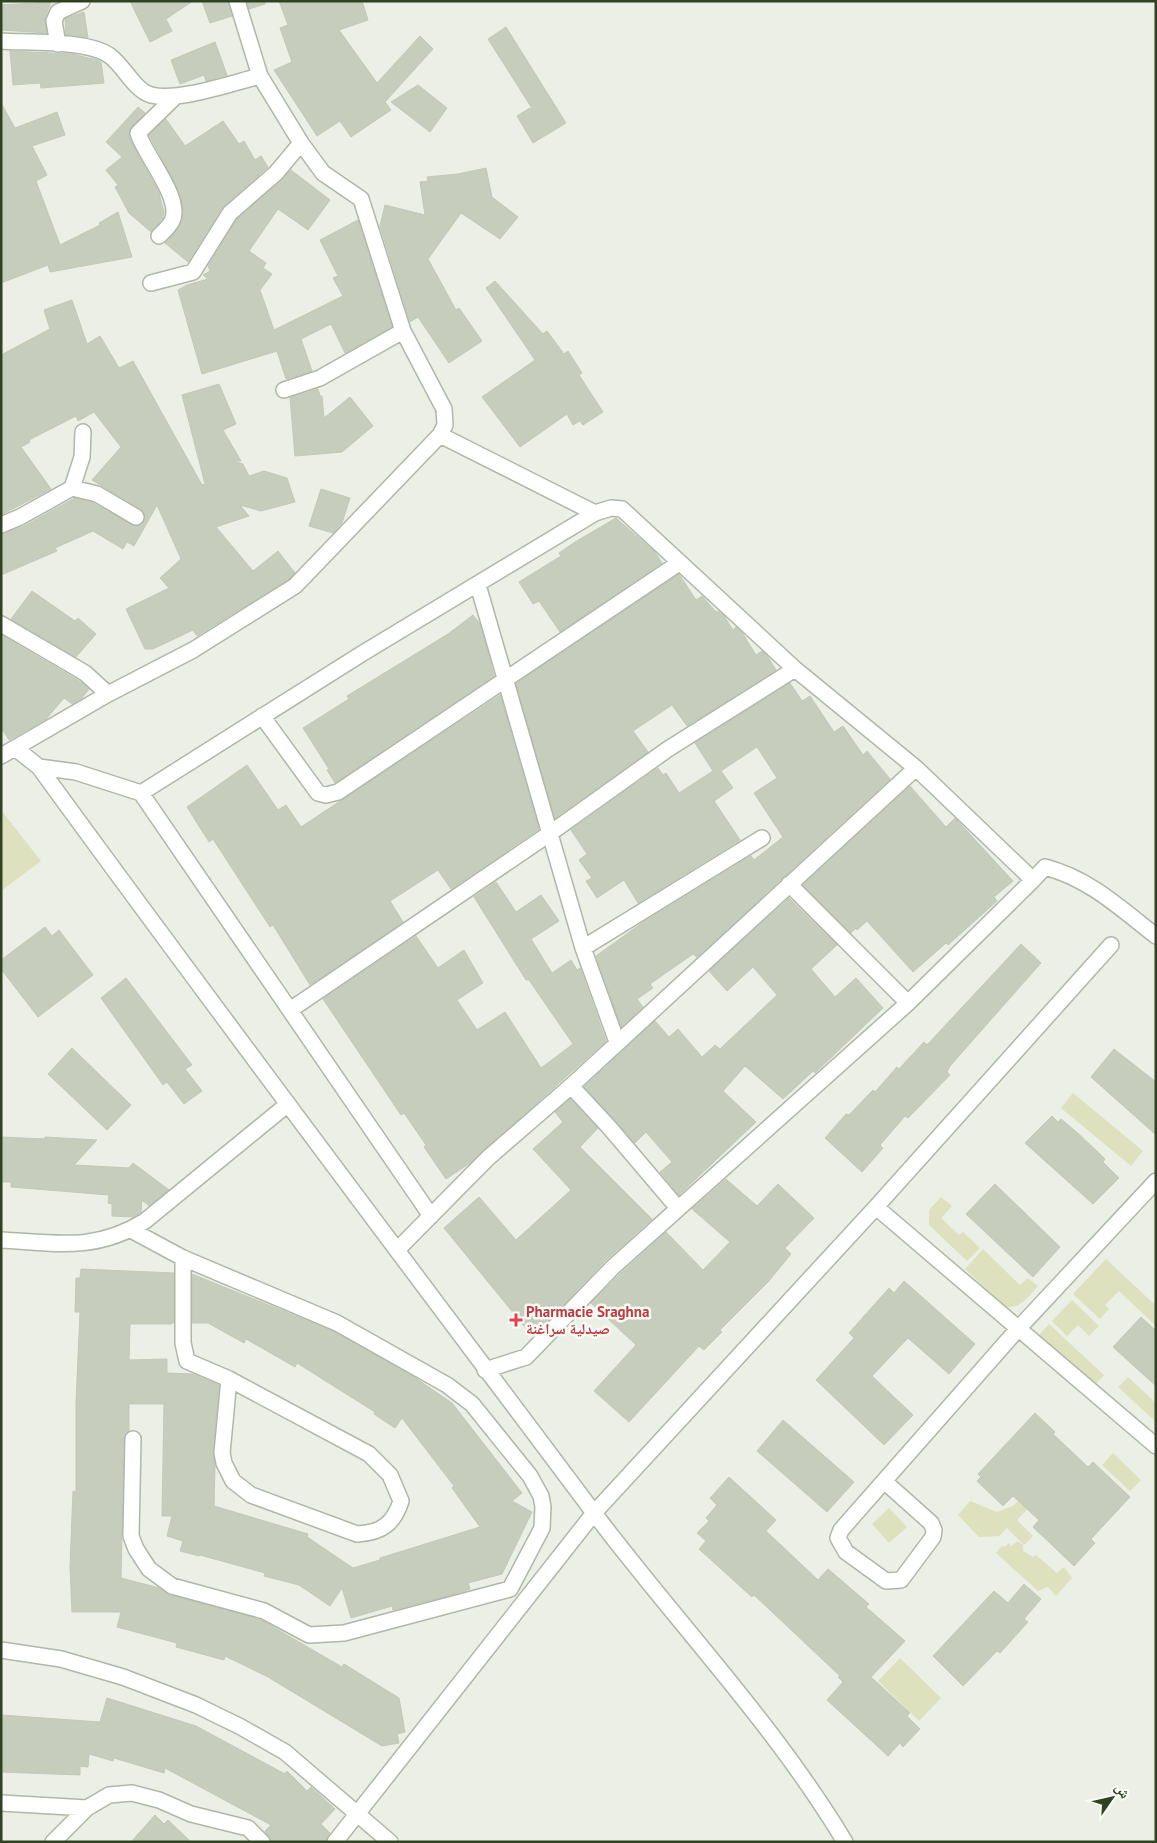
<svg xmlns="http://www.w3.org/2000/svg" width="1157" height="1843" viewBox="0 0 1157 1843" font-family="'PT Sans','Noto Naskh Arabic',sans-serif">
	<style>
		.green { fill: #dde1bd }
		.building { fill: #c6cdbd; stroke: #c2c9b7 }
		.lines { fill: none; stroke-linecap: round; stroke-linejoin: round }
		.street-casing { stroke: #afb8a7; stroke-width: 18 }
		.street { stroke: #fff; stroke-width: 15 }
		.health-dot { fill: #e0444e; stroke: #f9fbf6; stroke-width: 2 }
		.labels { text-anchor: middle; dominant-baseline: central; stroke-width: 5; stroke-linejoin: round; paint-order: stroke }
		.health-label { font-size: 15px; font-weight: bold; fill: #be3a42; stroke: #f9fbf6; text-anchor: start }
	</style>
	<rect width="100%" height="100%" fill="#ebefe5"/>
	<!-- green -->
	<path class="green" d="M 1,810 L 41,861 L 1,891 Z
		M 1073,1093 L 1143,1151 L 1131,1166 L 1061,1108 Z
		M 941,1197 L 952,1206 L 941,1218 L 959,1235 L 963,1232 L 980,1248 L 967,1261 L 929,1225 L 929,1210 Z
		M 983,1249 L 1020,1285 L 1028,1278 L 1038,1286 C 1028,1297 1021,1309 1005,1307 L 965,1269 Z
		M 1106,1259 L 1156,1306 L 1156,1326 L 1119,1291 L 1105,1305 L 1109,1309 L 1100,1319 L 1073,1294 Z
		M 1072,1300 L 1099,1326 L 1089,1336 L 1078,1325 L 1067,1336 L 1052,1321 Z
		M 1049,1324 L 1104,1375 L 1093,1387 L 1038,1336 Z
		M 1128,1377 L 1156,1403 L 1156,1422 L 1118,1387 Z
		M 1113,1453 L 1141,1480 L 1130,1491 L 1102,1465 Z
		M 1039,1480 L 1048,1488 L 1017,1520 L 1033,1536 L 1024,1545 L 1007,1528 L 999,1536 L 979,1537 L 958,1515 L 970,1501 L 997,1512 L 1013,1506 Z
		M 889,1508 L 907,1527 L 889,1543 L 872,1524 Z
		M 1018,1541 L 1023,1545 L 1023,1551 L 1033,1557 L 1036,1555 L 1057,1573 L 1064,1567 L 1072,1578 L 1056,1596 L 1048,1587 L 1038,1591 L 996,1553 L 1002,1546 L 1005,1547 L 1009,1543 L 1011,1546 Z
		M 900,1658 L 941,1698 L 919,1721 L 878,1681 Z"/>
	<!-- building -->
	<path class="building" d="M 130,1 L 193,1 L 166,19 L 172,31 L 150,42 Z
		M 202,1 L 228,1 L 232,16 L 210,23 Z
		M 247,1 L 265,1 L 265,4 L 249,9 Z
		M 279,1 L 362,1 L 368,20 L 339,30 L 377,83 L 420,36 L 433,49 L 385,102 L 391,110 L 351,137 L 340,121 L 317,136 L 274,70 L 292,62 L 280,28 L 288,25 Z
		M 51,2 L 45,18 L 47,33 L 1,30 L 1,5 Z
		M 84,12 L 88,38 L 66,35 L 65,19 Z
		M 506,27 L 566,123 L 533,143 L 517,116 L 530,108 L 533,110 L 488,39 Z
		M 215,42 L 227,75 L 206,81 L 204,75 L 180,84 L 171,60 Z
		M 10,51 L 72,54 L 97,60 L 101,62 L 104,83 L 41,88 L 40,83 L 13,85 Z
		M 418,85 L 447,108 L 430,132 L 391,102 Z
		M 1,103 L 15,128 L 57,112 L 65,135 L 32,146 L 47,175 L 36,181 L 60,245 L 100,225 L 99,223 L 118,212 L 132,257 L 50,272 L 48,265 L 1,283 Z
		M 138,107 L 145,113 L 131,127 L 129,137 L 159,193 L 164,212 L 163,218 L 151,232 L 129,213 L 115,187 L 118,185 L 106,170 L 122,157 L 106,142 Z
		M 166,119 L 185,146 L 223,121 L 239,144 L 244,141 L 255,160 L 261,156 L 268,167 L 222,208 L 188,262 L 165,243 L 180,226 L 183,211 L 176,185 L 149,135 Z
		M 486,168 L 492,197 L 518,217 L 500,239 L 461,213 L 428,259 L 456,310 L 459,308 L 482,341 L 449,363 L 418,317 L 410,322 L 380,226 L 385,205 L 425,215 L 420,182 L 428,181 L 427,177 L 458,174 Z
		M 291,170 L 330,200 L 308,230 L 278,209 L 249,251 L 266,263 L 263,268 L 272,274 L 260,290 L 274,330 L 343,296 L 333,278 L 338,276 L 320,240 L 358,220 L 392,327 L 345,353 L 331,324 L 301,339 L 312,371 L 286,379 L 277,351 L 202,374 L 178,290 L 187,285 L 208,279 L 203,275 L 210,271 L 208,266 L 237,219 Z
		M 495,281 L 543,334 L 547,331 L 564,354 L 568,351 L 582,373 L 579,375 L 603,412 L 583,425 L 580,421 L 573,425 L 567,414 L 520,447 L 482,397 L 535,360 L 486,288 Z
		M 72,300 L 87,344 L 100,336 L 119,368 L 133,361 L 202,485 L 205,484 L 182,395 L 219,384 L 236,424 L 223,430 L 241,461 L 233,461 L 243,464 L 249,476 L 264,471 L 287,478 L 295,502 L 261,511 L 240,505 L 249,516 L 216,527 L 253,571 L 278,551 L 295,573 L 289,579 L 197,636 L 193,630 L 153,649 L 145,649 L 126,609 L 169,588 L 160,578 L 181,559 L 157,505 L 134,546 L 127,542 L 123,549 L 93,531 L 55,548 L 57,551 L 1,575 L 1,534 L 24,526 L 75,498 L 93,503 L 135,526 L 141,525 L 145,518 L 141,509 L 92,480 L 121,447 L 94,412 L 78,421 L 76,416 L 29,440 L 30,442 L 21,447 L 51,489 L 1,515 L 1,355 L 50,329 L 44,310 Z
		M 318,389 L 320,396 L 322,396 L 324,418 L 350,397 L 373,426 L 342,452 L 295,456 L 290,398 Z
		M 321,489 L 350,498 L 342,523 L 333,533 L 309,526 Z
		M 616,518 L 655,552 L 662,563 L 560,632 L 539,601 L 533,604 L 519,582 L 561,556 L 559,553 L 575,542 Z
		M 679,574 L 696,600 L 702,596 L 716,612 L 718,611 L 724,616 L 733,630 L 736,627 L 743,634 L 756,655 L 762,651 L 766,654 L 776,670 L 687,726 L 672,705 L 633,731 L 648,752 L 555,818 L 516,684 Z
		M 32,591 L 75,621 L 78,618 L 96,634 L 76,657 L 11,619 Z
		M 473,615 L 480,624 L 494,676 L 335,783 L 327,770 L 329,769 L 303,728 L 349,699 L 347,696 L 448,634 Z
		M 1,635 L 79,681 L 89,689 L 82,698 L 72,704 L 64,698 L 46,719 L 9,740 L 1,727 Z
		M 790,683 L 802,701 L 810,696 L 834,732 L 843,726 L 863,755 L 867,751 L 890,779 L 697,957 L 693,954 L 650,984 L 653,988 L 637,999 L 643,1007 L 621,1027 L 596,956 L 642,923 L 751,856 L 754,860 L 783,837 L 754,793 L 777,778 L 757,747 L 721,771 L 733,788 L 714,801 L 740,840 L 638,903 L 624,880 L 597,898 L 586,881 L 592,878 L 579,860 L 587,854 L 571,830 L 658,768 L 663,775 L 666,773 L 679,793 L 713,771 L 695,743 Z
		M 500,695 L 539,829 L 451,889 L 438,870 L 390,901 L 403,922 L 310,985 L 273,925 L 270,927 L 213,839 L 209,842 L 187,807 L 247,765 L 278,810 L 286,805 L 301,827 Z
		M 910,786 L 946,827 L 955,818 L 1013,881 L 994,897 L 997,901 L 948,945 L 946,943 L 913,972 L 867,921 L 857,930 L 856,928 L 851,933 L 803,885 Z
		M 496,882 L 516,912 L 541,895 L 559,921 L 531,939 L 552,973 L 571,960 L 577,970 L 580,968 L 606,1041 L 470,1163 L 446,1179 L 424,1147 L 426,1145 L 404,1113 L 401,1115 L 323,999 L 416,936 L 438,968 L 464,950 L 483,983 L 457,1000 L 477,1030 L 505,1012 L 541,1068 L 573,1044 L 529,980 L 526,980 L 474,897 Z
		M 789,898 L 837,945 L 811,969 L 835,997 L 856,978 L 883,1008 L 815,1073 L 813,1071 L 783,1099 L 745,1066 L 723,1091 L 756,1122 L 679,1195 L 660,1172 L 672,1162 L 646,1132 L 635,1143 L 584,1087 L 655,1021 L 669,1037 L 678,1029 L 702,1057 L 715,1045 L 720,1049 L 777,995 L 753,967 L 727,991 L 709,971 Z
		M 45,927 L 52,936 L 59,930 L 93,975 L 38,1017 L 1,969 L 1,960 Z
		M 1021,944 L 1041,963 L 950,1066 L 947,1072 L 950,1075 L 908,1118 L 905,1116 L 880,1145 L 883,1148 L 862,1172 L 825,1138 L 846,1114 L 849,1115 L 873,1090 L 875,1092 L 897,1067 L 899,1069 L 924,1042 L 927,1045 Z
		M 126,978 L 192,1065 L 185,1069 L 202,1091 L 184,1104 L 167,1082 L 163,1085 L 101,998 Z
		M 72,1048 L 131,1105 L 107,1130 L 48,1074 Z
		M 1114,1049 L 1156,1082 L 1156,1135 L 1091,1077 Z
		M 570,1099 L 598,1128 L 580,1147 L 652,1219 L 606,1260 L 533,1337 L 444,1228 L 479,1197 L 516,1240 L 571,1190 L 533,1149 L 563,1122 L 555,1112 Z
		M 1052,1116 L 1058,1122 L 1061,1119 L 1080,1135 L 1105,1159 L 1103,1162 L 1119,1178 L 1093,1204 L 1025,1143 Z
		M 1,1137 L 45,1139 L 45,1137 L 97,1140 L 74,1165 L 129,1168 L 133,1163 L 169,1190 L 149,1206 L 142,1200 L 141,1212 L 133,1217 L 112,1216 L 112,1204 L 108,1203 L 109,1195 L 11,1187 L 11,1182 L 1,1182 Z
		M 726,1179 L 757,1206 L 778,1184 L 814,1218 L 785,1248 L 791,1254 L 768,1282 L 720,1330 L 722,1332 L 704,1350 L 699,1346 L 629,1422 L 594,1391 L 636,1345 L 591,1303 L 620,1274 L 666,1232 L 703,1270 L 730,1242 L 692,1209 Z
		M 995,1184 L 1060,1247 L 1033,1277 L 966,1214 Z
		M 81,1269 L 174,1273 L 174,1322 L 171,1324 L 130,1324 L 129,1360 L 167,1359 L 167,1373 L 193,1374 L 219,1385 L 213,1452 L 215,1465 L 214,1506 L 308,1534 L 307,1537 L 353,1568 L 380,1560 L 380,1558 L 480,1527 L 452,1488 L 454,1486 L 402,1418 L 395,1428 L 374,1414 L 375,1412 L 297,1363 L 295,1367 L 246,1339 L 244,1343 L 208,1323 L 192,1323 L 192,1274 L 335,1332 L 414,1377 L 452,1403 L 522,1493 L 512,1501 L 532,1512 L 502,1574 L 468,1583 L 470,1589 L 455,1594 L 393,1610 L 392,1606 L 351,1618 L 342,1588 L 330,1606 L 299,1585 L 264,1576 L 265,1573 L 200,1555 L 199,1556 L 180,1551 L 183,1541 L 167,1536 L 172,1516 L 162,1516 L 164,1404 L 129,1404 L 129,1431 L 124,1439 L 121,1578 L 159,1588 L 170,1595 L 261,1620 L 342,1667 L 344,1664 L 399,1698 L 405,1732 L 397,1734 L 399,1743 L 382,1746 L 268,1677 L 225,1656 L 224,1660 L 176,1647 L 177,1643 L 117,1627 L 121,1612 L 72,1612 L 70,1567 L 73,1491 L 76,1492 L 76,1403 L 80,1312 L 75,1312 L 76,1278 L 80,1278 Z
		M 904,1281 L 975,1344 L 949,1374 L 908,1338 L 872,1376 L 913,1415 L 884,1445 L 816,1380 L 854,1338 L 849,1333 L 889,1288 L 894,1293 Z
		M 1141,1317 L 1156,1331 L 1156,1386 L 1113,1347 Z
		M 1035,1413 L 1055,1432 L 1053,1434 L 1088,1467 L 1093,1462 L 1130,1497 L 1091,1539 L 1095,1543 L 1074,1566 L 1033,1527 L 1039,1520 L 1013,1496 L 1003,1506 L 977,1481 L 981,1477 L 978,1474 Z
		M 783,1420 L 854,1482 L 827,1512 L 757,1451 Z
		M 729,1477 L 776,1520 L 766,1531 L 818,1580 L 828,1569 L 869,1604 L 866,1607 L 905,1641 L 871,1677 L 910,1713 L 907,1716 L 920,1729 L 903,1747 L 900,1743 L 888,1756 L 827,1700 L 843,1682 L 838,1677 L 840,1676 L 754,1595 L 752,1597 L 699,1549 L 706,1541 L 697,1533 L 709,1521 L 706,1518 L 717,1505 L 710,1498 Z
		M 1024,1584 L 1041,1599 L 1024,1619 L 1028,1622 L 1000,1653 L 997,1651 L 963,1686 L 933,1656 L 994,1591 L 1008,1603 Z
		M 107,1698 L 196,1726 L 285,1774 L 287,1771 L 307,1791 L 311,1787 L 335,1809 L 321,1824 L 330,1833 L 326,1842 L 271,1842 L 265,1831 L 271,1825 L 165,1768 L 164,1773 L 114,1758 L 113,1761 L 89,1754 L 88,1767 L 80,1766 L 80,1775 L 1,1772 L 1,1715 L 100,1722 Z
		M 155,1815 L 164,1824 L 168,1820 L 191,1842 L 131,1842 Z"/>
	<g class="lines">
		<defs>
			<path id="street" d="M 1,41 C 29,43 89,40 110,56 C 124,66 134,90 151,95 C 178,102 232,83 260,76
				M 58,44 L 54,21 L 58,12 L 82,1
				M 159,236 C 163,232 169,227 172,221 C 183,199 145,156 138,133 L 176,96
				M 151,283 L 193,272 L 230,213 L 276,173 L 301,143
				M 284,390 L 320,378 L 403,331
				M 440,435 L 595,513
				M 72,488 L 82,457 L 83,432
				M 1,525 L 20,517 L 72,488 L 97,494 L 136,517
				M 478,585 L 583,948 L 617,1042
				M 1,624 L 85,673 L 108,694
				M 262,716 L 318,793 L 326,795 L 338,792 L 679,563
				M 15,748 L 39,767 C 220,1016 406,1262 591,1509 C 674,1620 773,1722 845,1842
				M 1,756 L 108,694 L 193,650 L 295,586 L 440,435 L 445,425 L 444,409 L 403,331 L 361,199 L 323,173 L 301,143 L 260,76 L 237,1
				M 39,767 L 76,772 L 141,793 L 363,653 L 595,513 L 611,508 L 622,509 L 795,669 L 916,768 L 1033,880 L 1045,867 C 1090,879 1120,908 1156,936
				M 141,793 L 431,1216
				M 789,884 L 908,1003
				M 583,948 L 762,838
				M 290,1010 L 549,834 L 668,749 L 795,669
				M 571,1086 L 609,1127 L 677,1207
				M 876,1207 L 1156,1446
				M 131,1230 L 183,1258 L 337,1323 L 447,1385 L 472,1404 L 530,1476 L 541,1496 L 543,1507 L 542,1528 L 510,1589 L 344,1633 L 309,1635 L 264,1611 L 172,1586 L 149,1569 L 136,1549 L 131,1536 L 133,1439
				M 1,1240 C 56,1243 95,1252 145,1221 L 288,1104
				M 397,1250 L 488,1158 L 571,1086 L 916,768
				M 183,1258 L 183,1343 L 187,1361 L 229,1379 L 369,1454 L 390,1475 L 401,1501 C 394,1523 382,1533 357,1534 L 251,1495 L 233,1481 L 224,1463 L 222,1453 L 229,1379
				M 485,1370 L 526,1357 L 613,1267 L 908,1003 L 1033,880
				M 884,1481 L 931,1523 L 934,1530 L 933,1537 L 901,1580 L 886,1581 L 846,1552 L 838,1538 L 841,1530 L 1017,1330 L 1156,1181
				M 1,1650 L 61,1659 L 123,1677 L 196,1705 L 241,1727 L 285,1752 L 390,1842
				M 1,1803 L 87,1808 L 109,1795 L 132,1793 L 159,1800 L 191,1814 L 248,1828 L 262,1842
				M 53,1842 L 87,1808
				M 335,1842 L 594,1513 L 876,1207 L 1111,945"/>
		</defs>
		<!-- street casing -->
		<use href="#street" class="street-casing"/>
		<!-- street -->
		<use href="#street" class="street"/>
	</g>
	<!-- markers -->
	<path class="health-dot" d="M513.5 1312.5h5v5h5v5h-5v5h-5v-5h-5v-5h5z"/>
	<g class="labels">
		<!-- health labels -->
		<g class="health-label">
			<text x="526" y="1311">Pharmacie Sraghna<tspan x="526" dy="17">صيدلية سراغنة</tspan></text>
		</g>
	</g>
	<!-- border -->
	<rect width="1157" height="1843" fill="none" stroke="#314223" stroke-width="5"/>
	<!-- north arrow -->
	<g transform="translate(1112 1798) rotate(56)" stroke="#f9fbf6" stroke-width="4" paint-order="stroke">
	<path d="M0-4L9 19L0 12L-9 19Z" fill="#314223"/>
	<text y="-8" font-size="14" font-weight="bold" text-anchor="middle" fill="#314223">ش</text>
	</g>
</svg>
